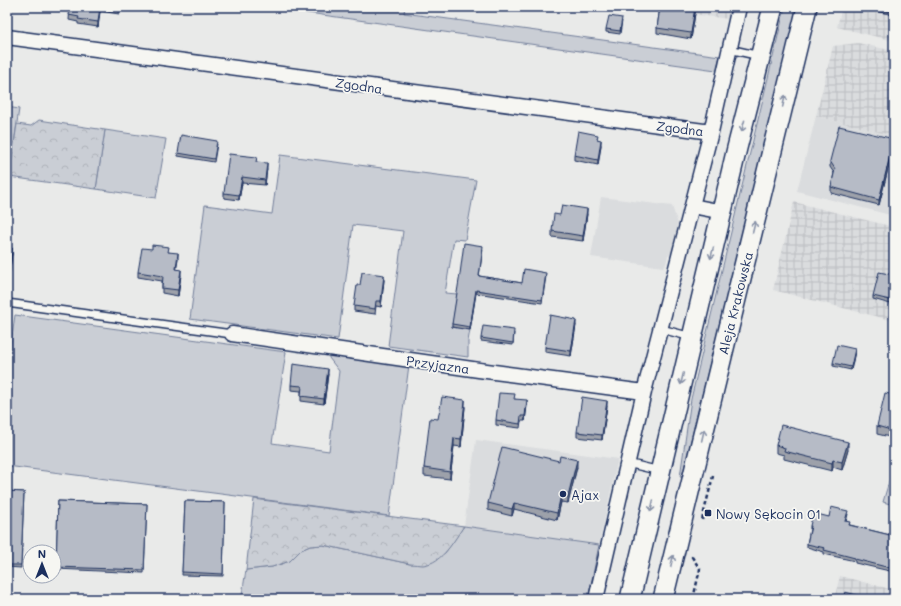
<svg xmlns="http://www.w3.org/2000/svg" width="901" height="606" viewBox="0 0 901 606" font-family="Mali,sans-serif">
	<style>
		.built { fill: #dadcde }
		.industrial { fill: url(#industrial-grid) }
		.green { fill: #caced5; stroke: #727e9a }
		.forest { fill: url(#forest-crowns); stroke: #727e9a }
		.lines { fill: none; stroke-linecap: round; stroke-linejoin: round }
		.lane-casing { stroke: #1b2f5e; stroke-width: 10 }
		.street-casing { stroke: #1b2f5e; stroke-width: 17 }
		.secondary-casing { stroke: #1b2f5e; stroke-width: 22 }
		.path { stroke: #1b2f5e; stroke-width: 2.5; stroke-dasharray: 4 3; stroke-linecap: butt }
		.lane { stroke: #f6f6f2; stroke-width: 7 }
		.street { stroke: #f6f6f2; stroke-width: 14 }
		.secondary { stroke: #f6f6f2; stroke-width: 19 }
		.wall { fill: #9da1aa; stroke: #1b2f5e }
		.shaded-wall { fill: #7f838b; stroke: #1b2f5e }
		.building { fill: #b6bbc6; stroke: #1b2f5e }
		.oneway { stroke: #8892a8 }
		.poi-dot { fill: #1b2f5e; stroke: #f6f6f2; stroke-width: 1.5 }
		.labels { text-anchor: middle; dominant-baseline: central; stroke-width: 3.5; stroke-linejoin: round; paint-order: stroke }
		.street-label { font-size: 13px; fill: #1b2f5e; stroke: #f6f6f2 }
		.poi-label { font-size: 13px; fill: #1b2f5e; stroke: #f6f6f2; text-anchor: start }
	</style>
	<defs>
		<pattern id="industrial-grid" width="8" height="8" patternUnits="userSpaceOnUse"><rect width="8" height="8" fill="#dadcde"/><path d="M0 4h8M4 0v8" fill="none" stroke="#babdc1"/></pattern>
		<pattern id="forest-crowns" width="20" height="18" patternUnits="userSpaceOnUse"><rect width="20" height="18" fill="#caced5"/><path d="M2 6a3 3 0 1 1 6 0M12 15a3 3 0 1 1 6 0" fill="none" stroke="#adb1b9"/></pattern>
	</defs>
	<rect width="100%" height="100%" fill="#e9eae9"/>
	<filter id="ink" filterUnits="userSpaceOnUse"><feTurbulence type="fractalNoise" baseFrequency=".025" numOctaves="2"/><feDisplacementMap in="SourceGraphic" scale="8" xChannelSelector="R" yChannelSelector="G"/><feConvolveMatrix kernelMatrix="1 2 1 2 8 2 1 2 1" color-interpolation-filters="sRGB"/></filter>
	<g filter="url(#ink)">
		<!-- built -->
		<path class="built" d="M 816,116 L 894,136 L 894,216 L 797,191 Z
			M 601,197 L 672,206 L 678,224 L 672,254 L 668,255 L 666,264 L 663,267 L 591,257 Z
			M 476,440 L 618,459 L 599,545 L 464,526 Z"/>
		<!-- industrial -->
		<path class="industrial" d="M 643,7 L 731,7 L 728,19 Z
			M 842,7 L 894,7 L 894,41 L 837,27 Z
			M 858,43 L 894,51 L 894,136 L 816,116 L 833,46 Z
			M 794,202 L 894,227 L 894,321 L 773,290 Z
			M 840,576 L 894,590 L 894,599 L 834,599 Z"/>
		<!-- green -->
		<path class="green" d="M 265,7 L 405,7 L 404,13 L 720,56 L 716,70 Z
			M 785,7 L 797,7 L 682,477 L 680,477 L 691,399 Z
			M 7,107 L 19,109 L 9,177 L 7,177 Z
			M 105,130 L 166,139 L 156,198 L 96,189 Z
			M 280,155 L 476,180 L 465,240 L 454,239 L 445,293 L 457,294 L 452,327 L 470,330 L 468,341 L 468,357 L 388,346 L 403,231 L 353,225 L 338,339 L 190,319 L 205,205 L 272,214 Z
			M 15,315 L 286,352 L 272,443 L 329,451 L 339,371 L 329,358 L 329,354 L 409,365 L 389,516 L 7,466 L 7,374 Z
			M 893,468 L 894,469 L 894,505 L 883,502 Z
			M 464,526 L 599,545 L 588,599 L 290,599 L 242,595 L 246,570 L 272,567 L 290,561 L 301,550 L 310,546 L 323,545 L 410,564 L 445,553 Z"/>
		<!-- forest -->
		<path class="forest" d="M 39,120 L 105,130 L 96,189 L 9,177 L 17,124 L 31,126 Z
			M 254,499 L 464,526 C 454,540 443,563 423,565 C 419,565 414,564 410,564 L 323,545 L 310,546 L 301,550 L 290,561 L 272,567 L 246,570 Z"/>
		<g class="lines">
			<defs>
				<path id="lane" d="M 729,49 L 760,56
					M 7,303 L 232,334
					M 661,329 L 692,337
					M 627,463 L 660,471"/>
				<path id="street" d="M 7,37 L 711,132
					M 692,206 L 723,212
					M 232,334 L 479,370 L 644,392
					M 596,599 L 644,392 L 711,132 L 739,7"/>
				<path id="secondary" d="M 630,599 L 737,148 L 773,7
					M 663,599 L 807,7"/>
			</defs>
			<!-- lane casing -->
			<use href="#lane" class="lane-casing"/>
			<!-- street casing -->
			<use href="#street" class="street-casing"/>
			<!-- secondary casing -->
			<use href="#secondary" class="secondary-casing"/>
			<!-- path -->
			<path class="path" d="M 702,520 L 713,476
				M 693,599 L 700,569 L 692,557 L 693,555"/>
			<!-- lane -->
			<use href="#lane" class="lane"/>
			<!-- street -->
			<use href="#street" class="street"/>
			<!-- secondary -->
			<use href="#secondary" class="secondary"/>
		</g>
		<!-- wall -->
		<path class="wall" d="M 70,7 L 120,7 L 119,14 L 100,11 L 98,27 L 78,24 L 78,22 L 69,20 Z
			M 455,7 L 480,7 L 479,11 L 455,8 Z
			M 660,7 L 696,7 L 691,39 L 657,33 L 657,28 Z
			M 863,7 L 894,7 L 894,19 L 893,19 L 893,15 L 863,8 Z
			M 622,21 L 620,34 L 606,32 L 606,29 Z
			M 598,139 L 601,145 L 598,165 L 574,160 L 574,155 Z
			M 217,144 L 214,162 L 178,156 L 178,153 Z
			M 894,145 L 879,205 L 831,193 L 831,187 L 834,173 L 830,167 L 830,161 Z
			M 257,162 L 267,168 L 265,185 L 242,183 L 239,200 L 224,198 L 224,193 Z
			M 587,214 L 583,241 L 552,237 L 552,231 L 560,215 Z
			M 7,247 L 12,253 L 9,277 L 7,276 Z
			M 483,249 L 479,276 L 522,283 L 546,276 L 542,303 L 476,293 L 470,330 L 452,327 L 452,324 Z
			M 169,252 L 178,258 L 176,269 L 181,275 L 178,296 L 162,293 L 162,281 L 138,277 L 138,272 Z
			M 894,275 L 894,305 L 873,299 L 873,296 Z
			M 384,280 L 381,307 L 376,306 L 375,314 L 354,311 L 354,306 L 360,285 Z
			M 576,325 L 571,356 L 545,352 L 545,347 Z
			M 514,333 L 513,345 L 481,341 L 481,338 Z
			M 855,351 L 851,370 L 833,366 L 833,363 Z
			M 328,374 L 324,404 L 301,401 L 301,391 L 291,390 L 291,385 Z
			M 894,395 L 894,438 L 877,434 L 877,426 Z
			M 515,399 L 527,405 L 525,421 L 521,421 L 520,428 L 496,425 L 496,420 Z
			M 607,406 L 602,440 L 577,437 L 577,432 Z
			M 465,407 L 461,447 L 454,446 L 450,479 L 424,476 L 424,468 L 438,419 Z
			M 776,445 L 848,450 L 842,470 L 833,467 L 832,471 L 784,459 L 784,455 L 776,453 Z
			M 577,467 L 568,503 L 561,502 L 557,520 L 514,509 L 512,516 L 488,510 L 488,503 Z
			M 7,491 L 24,492 L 21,568 L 7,567 Z
			M 58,501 L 147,504 L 144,573 L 56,569 Z
			M 185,501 L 225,502 L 223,576 L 182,575 Z
			M 848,514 L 846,522 L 850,525 L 894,536 L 894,572 L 855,563 L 855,561 L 824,554 L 824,552 L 807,547 L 807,544 L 810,529 L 810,526 L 829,517 Z"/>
		<!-- shaded-wall -->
		<path class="shaded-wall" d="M 100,7 L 100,11 L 98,27 L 98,22 Z
			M 695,7 L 696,7 L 691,39 L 691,33 Z
			M 894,139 L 894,145 L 879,205 L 879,200 Z
			M 601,140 L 601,145 L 598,165 L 598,160 Z
			M 267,163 L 267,168 L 265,185 L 265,180 Z
			M 242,177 L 242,183 L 239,200 L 239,195 Z
			M 587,209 L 587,214 L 583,241 L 583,236 Z
			M 12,248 L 12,253 L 9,277 L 9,271 Z
			M 178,253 L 178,258 L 176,274 L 176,269 Z
			M 181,270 L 181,275 L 178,296 L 178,290 Z
			M 384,275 L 384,280 L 381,307 L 381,301 Z
			M 476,290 L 476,293 L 470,330 L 470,327 Z
			M 576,320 L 576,325 L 571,356 L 571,351 Z
			M 855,349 L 855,351 L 851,370 L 851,367 Z
			M 328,369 L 328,374 L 324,404 L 324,399 Z
			M 465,400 L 465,407 L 461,447 L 461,439 Z
			M 527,400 L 527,405 L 525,421 L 525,416 Z
			M 607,401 L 607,406 L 602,440 L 602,435 Z
			M 454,438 L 454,446 L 450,479 L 450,472 Z
			M 848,442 L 848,450 L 842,470 L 842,462 Z
			M 577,460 L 577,467 L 568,503 L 568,496 Z
			M 833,460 L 833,467 L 832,471 L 832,463 Z
			M 561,495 L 561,502 L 557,520 L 557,513 Z
			M 514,503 L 514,509 L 512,516 L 512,509 Z"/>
		<!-- building -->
		<path class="building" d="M 70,7 L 100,7 L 98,22 L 78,19 L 79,17 L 69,15 Z
			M 109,7 L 119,7 L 119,8 Z
			M 660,7 L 695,7 L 691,33 L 657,28 Z
			M 873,7 L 894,7 L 894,15 L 893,15 L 894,12 Z
			M 609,16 L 622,18 L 620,31 L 606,29 Z
			M 839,126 L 894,139 L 879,200 L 831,187 L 835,169 L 830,161 Z
			M 578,131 L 598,135 L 597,139 L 601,140 L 598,160 L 574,155 Z
			M 181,135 L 217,141 L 214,159 L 178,153 Z
			M 229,154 L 257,157 L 256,162 L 267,163 L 265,180 L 242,177 L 239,195 L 224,193 Z
			M 562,205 L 587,209 L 583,236 L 552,231 L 554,214 L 560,215 Z
			M 464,243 L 483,246 L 479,276 L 522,283 L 524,269 L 546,273 L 542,300 L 476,290 L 470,327 L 452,324 L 460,274 Z
			M 152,245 L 169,247 L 168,252 L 178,253 L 176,269 L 181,270 L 178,290 L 162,288 L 163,276 L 138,272 L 142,248 L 152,249 Z
			M 7,247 L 12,248 L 9,271 L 7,271 Z
			M 362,272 L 384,275 L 381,301 L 376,301 L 375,309 L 354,306 L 357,285 L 360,285 Z
			M 879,272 L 894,275 L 894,301 L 873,296 Z
			M 550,315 L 576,320 L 571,351 L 545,347 Z
			M 483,326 L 514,330 L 513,343 L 481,338 Z
			M 837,345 L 855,349 L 851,367 L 833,363 Z
			M 293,364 L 328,369 L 324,399 L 301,396 L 302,386 L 291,385 Z
			M 499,393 L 515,394 L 514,399 L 527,400 L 525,416 L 521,416 L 520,424 L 496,420 Z
			M 885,393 L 894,395 L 894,431 L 877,426 Z
			M 442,397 L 465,400 L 461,439 L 454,438 L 450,472 L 424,468 L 430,418 L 438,419 Z
			M 582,397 L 607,401 L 602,435 L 577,432 Z
			M 781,425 L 848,442 L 842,462 L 833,460 L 832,463 L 784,451 L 785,448 L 776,445 Z
			M 502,447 L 559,461 L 560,456 L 577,460 L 568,496 L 561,495 L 557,513 L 514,503 L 512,509 L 488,503 Z
			M 7,491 L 24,492 L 21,565 L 7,565 Z
			M 58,501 L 147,504 L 144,570 L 56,567 Z
			M 185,501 L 225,502 L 223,574 L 182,572 Z
			M 831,507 L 848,511 L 845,521 L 850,522 L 849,525 L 894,536 L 894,569 L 855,559 L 855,558 L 824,550 L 825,548 L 807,544 L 811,526 L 810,526 L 813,513 L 829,517 Z
			M 845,592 L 872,599 L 843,599 Z
			M 799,597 L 806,599 L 799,599 Z"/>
		<!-- one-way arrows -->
		<defs><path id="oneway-shaft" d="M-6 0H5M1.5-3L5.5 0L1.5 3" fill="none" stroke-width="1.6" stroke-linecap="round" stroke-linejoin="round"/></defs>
		<g class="oneway">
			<use href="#oneway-shaft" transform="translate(784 101) rotate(-77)"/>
			<use href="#oneway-shaft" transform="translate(743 126) rotate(105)"/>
			<use href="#oneway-shaft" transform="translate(754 227) rotate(-76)"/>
			<use href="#oneway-shaft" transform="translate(712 253) rotate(104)"/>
			<use href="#oneway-shaft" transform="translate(682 379) rotate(103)"/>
			<use href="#oneway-shaft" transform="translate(703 435) rotate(-77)"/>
			<use href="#oneway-shaft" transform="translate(652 506) rotate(103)"/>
			<use href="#oneway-shaft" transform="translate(672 561) rotate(-77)"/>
		</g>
	</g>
	<!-- markers -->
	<g class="poi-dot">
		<circle cx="563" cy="494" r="4"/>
		<rect x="704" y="509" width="8" height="8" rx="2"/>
	</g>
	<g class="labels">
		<!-- street labels -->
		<g class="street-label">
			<text transform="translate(359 85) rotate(8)">Zgodna</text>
			<text transform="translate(680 128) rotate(7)">Zgodna</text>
			<text transform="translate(735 303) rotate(-76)">Aleja Krakowska</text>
			<text transform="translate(438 364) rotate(8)">Przyjazna</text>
		</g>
		<!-- poi labels -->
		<g class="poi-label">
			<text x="571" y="494">Ajax</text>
			<text x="716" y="513">Nowy Sękocin 01</text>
		</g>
	</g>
	<!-- margin -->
	<rect width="901" height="606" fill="none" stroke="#f6f6f2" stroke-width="24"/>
	<rect x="12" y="12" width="877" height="582" fill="none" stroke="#1b2f5e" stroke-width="1.5" filter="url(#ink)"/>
	<!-- north arrow -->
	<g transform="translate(42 564)"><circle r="19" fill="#f6f6f2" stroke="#9ea6b7"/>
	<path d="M0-3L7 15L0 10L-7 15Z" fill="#1b2f5e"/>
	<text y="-6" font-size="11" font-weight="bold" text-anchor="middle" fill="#1b2f5e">N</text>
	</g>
</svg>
